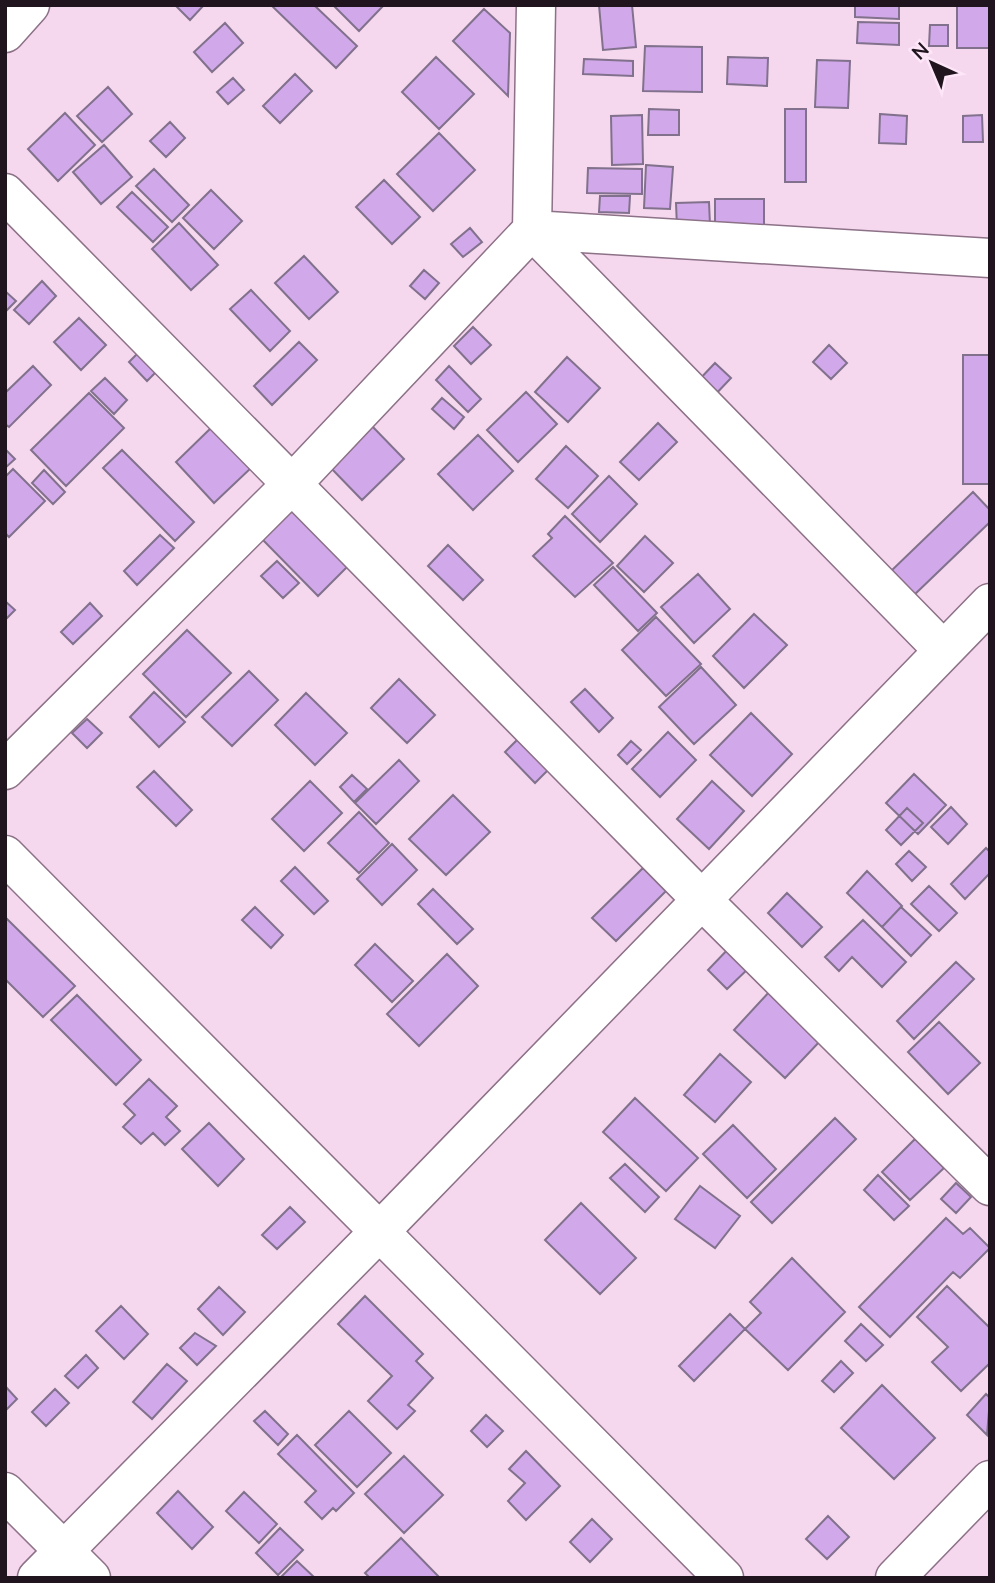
<svg xmlns="http://www.w3.org/2000/svg" width="995" height="1583" viewBox="0 0 995 1583" font-family="Lato,sans-serif">
	<style>
		.building { fill: #d1a9ea; stroke: #81718c; stroke-width: 2 }
		.lines { fill: none; stroke-linecap: round; stroke-linejoin: round }
		.minor-casing { stroke: #8c7187; stroke-width: 41 }
		.minor { stroke: #fff; stroke-width: 38 }
	</style>
	<rect width="100%" height="100%" fill="#f5d7ee"/>
	<!-- building -->
	<path class="building" d="M 175,5 L 204,5 L 190,20 Z
		M 271,5 L 314,5 L 357,46 L 336,68 Z
		M 333,5 L 384,5 L 359,31 Z
		M 599,5 L 632,5 L 636,47 L 603,50 Z
		M 855,5 L 899,5 L 899,19 L 855,17 Z
		M 957,5 L 990,5 L 990,48 L 957,48 Z
		M 484,9 L 510,33 L 508,96 L 453,41 Z
		M 858,22 L 899,23 L 899,45 L 857,43 Z
		M 225,23 L 243,43 L 212,72 L 194,52 Z
		M 930,25 L 948,25 L 948,46 L 929,46 Z
		M 645,46 L 702,47 L 702,92 L 643,91 Z
		M 436,57 L 474,94 L 439,129 L 402,92 Z
		M 728,57 L 768,58 L 767,86 L 727,84 Z
		M 584,59 L 633,61 L 633,76 L 583,74 Z
		M 817,60 L 850,61 L 848,108 L 815,107 Z
		M 295,74 L 312,91 L 280,123 L 263,106 Z
		M 233,78 L 244,90 L 228,104 L 217,92 Z
		M 108,87 L 132,114 L 102,142 L 77,116 Z
		M 649,109 L 679,110 L 679,135 L 648,135 Z
		M 785,109 L 806,109 L 806,182 L 785,182 Z
		M 65,113 L 95,145 L 58,181 L 28,149 Z
		M 880,114 L 907,116 L 906,144 L 879,143 Z
		M 642,115 L 643,164 L 612,165 L 611,116 Z
		M 982,115 L 983,142 L 963,142 L 963,116 Z
		M 170,122 L 185,138 L 166,157 L 150,141 Z
		M 439,133 L 475,170 L 433,211 L 397,174 Z
		M 104,145 L 132,177 L 101,204 L 73,172 Z
		M 646,165 L 673,167 L 670,209 L 644,208 Z
		M 588,168 L 642,169 L 642,194 L 587,193 Z
		M 154,169 L 189,205 L 172,222 L 136,186 Z
		M 384,180 L 420,217 L 392,244 L 356,207 Z
		M 211,190 L 242,221 L 214,249 L 183,218 Z
		M 132,192 L 168,227 L 153,242 L 117,207 Z
		M 600,196 L 630,196 L 629,213 L 599,212 Z
		M 715,199 L 764,199 L 764,226 L 715,225 Z
		M 709,202 L 710,225 L 677,227 L 676,203 Z
		M 179,223 L 218,265 L 191,290 L 152,249 Z
		M 470,228 L 482,242 L 463,257 L 451,244 Z
		M 304,256 L 338,292 L 309,319 L 275,283 Z
		M 424,270 L 439,283 L 425,299 L 410,286 Z
		M 42,281 L 56,296 L 29,324 L 14,310 Z
		M 251,290 L 290,331 L 270,351 L 230,309 Z
		M 5,291 L 16,301 L 5,312 Z
		M 79,318 L 106,345 L 81,370 L 54,342 Z
		M 473,327 L 491,345 L 471,364 L 454,346 Z
		M 299,342 L 317,360 L 272,405 L 254,386 Z
		M 829,345 L 847,363 L 831,379 L 813,362 Z
		M 140,351 L 159,369 L 147,381 L 129,362 Z
		M 963,355 L 990,355 L 990,484 L 963,484 Z
		M 567,357 L 600,388 L 568,422 L 535,392 Z
		M 715,363 L 731,378 L 712,398 L 696,383 Z
		M 33,366 L 51,385 L 9,427 L 5,424 L 5,393 Z
		M 449,366 L 481,399 L 468,412 L 436,380 Z
		M 105,378 L 127,400 L 114,414 L 91,391 Z
		M 526,392 L 557,424 L 518,462 L 487,430 Z
		M 89,393 L 124,428 L 66,486 L 31,450 Z
		M 442,398 L 464,417 L 454,429 L 432,409 Z
		M 658,423 L 677,442 L 639,480 L 620,462 Z
		M 371,425 L 404,459 L 362,500 L 329,466 Z
		M 213,426 L 252,467 L 214,503 L 176,462 Z
		M 478,435 L 513,471 L 473,510 L 438,474 Z
		M 566,446 L 598,476 L 568,508 L 536,479 Z
		M 5,449 L 15,459 L 5,468 Z
		M 122,450 L 194,522 L 175,541 L 103,468 Z
		M 13,469 L 45,501 L 9,537 L 5,533 L 5,477 Z
		M 44,470 L 65,492 L 53,504 L 32,483 Z
		M 609,476 L 637,504 L 600,542 L 572,514 Z
		M 973,492 L 990,510 L 990,522 L 913,596 L 890,572 Z
		M 294,504 L 352,562 L 318,596 L 261,538 Z
		M 565,516 L 613,563 L 575,597 L 533,556 L 552,538 L 548,534 Z
		M 160,535 L 174,548 L 137,585 L 124,571 Z
		M 645,536 L 673,563 L 644,592 L 617,566 Z
		M 448,545 L 483,580 L 463,600 L 428,566 Z
		M 277,561 L 299,583 L 283,598 L 261,576 Z
		M 613,567 L 657,613 L 638,631 L 594,585 Z
		M 698,574 L 730,609 L 694,643 L 661,607 Z
		M 5,601 L 15,610 L 5,620 Z
		M 90,603 L 102,616 L 73,644 L 61,632 Z
		M 754,614 L 787,645 L 744,688 L 713,656 Z
		M 656,617 L 701,664 L 666,696 L 622,650 Z
		M 187,630 L 231,673 L 186,717 L 143,674 Z
		M 701,667 L 736,705 L 694,744 L 659,707 Z
		M 249,671 L 278,700 L 232,746 L 202,717 Z
		M 399,679 L 435,715 L 407,743 L 371,708 Z
		M 585,689 L 613,718 L 599,732 L 571,702 Z
		M 154,692 L 185,722 L 159,747 L 130,717 Z
		M 306,693 L 347,733 L 315,765 L 275,725 Z
		M 751,713 L 792,754 L 752,796 L 710,755 Z
		M 87,719 L 102,733 L 87,748 L 72,733 Z
		M 525,732 L 555,763 L 535,783 L 505,752 Z
		M 668,732 L 696,760 L 660,797 L 632,769 Z
		M 631,741 L 641,750 L 627,764 L 618,755 Z
		M 399,760 L 419,781 L 376,824 L 355,803 Z
		M 154,771 L 192,810 L 176,826 L 137,787 Z
		M 914,774 L 946,805 L 918,834 L 886,803 Z
		M 352,775 L 367,789 L 354,802 L 340,787 Z
		M 310,781 L 342,813 L 304,851 L 272,819 Z
		M 712,781 L 744,811 L 709,849 L 677,819 Z
		M 453,795 L 490,832 L 446,875 L 409,839 Z
		M 951,807 L 967,824 L 948,844 L 931,827 Z
		M 907,808 L 923,823 L 901,845 L 886,830 Z
		M 359,812 L 389,843 L 359,873 L 328,843 Z
		M 392,844 L 417,870 L 382,905 L 357,879 Z
		M 986,848 L 990,852 L 990,873 L 965,899 L 951,884 Z
		M 909,851 L 926,867 L 912,881 L 896,864 Z
		M 295,867 L 328,901 L 314,914 L 281,881 Z
		M 643,868 L 666,891 L 616,941 L 592,918 Z
		M 867,871 L 902,906 L 882,927 L 847,893 Z
		M 929,886 L 957,913 L 939,931 L 911,904 Z
		M 433,889 L 473,929 L 457,944 L 418,904 Z
		M 787,893 L 822,927 L 802,947 L 768,913 Z
		M 255,907 L 283,935 L 271,948 L 242,920 Z
		M 901,907 L 931,935 L 911,956 L 882,927 Z
		M 5,917 L 75,986 L 43,1017 L 5,979 Z
		M 863,920 L 906,962 L 882,987 L 852,957 L 839,971 L 825,957 Z
		M 375,944 L 413,981 L 392,1002 L 355,965 Z
		M 732,945 L 752,965 L 727,989 L 708,970 Z
		M 447,954 L 478,986 L 419,1046 L 387,1014 Z
		M 956,962 L 974,979 L 914,1039 L 897,1021 Z
		M 770,991 L 822,1039 L 785,1078 L 734,1030 Z
		M 77,995 L 141,1060 L 116,1085 L 51,1020 Z
		M 939,1022 L 980,1063 L 948,1094 L 908,1052 Z
		M 720,1054 L 751,1082 L 715,1122 L 684,1095 Z
		M 149,1079 L 177,1106 L 166,1117 L 180,1131 L 165,1145 L 153,1133 L 141,1144 L 123,1127 L 135,1115 L 124,1104 Z
		M 635,1098 L 698,1158 L 666,1191 L 603,1132 Z
		M 835,1118 L 856,1139 L 772,1223 L 751,1202 Z
		M 209,1123 L 244,1159 L 218,1186 L 182,1149 Z
		M 733,1125 L 776,1169 L 747,1198 L 703,1154 Z
		M 915,1139 L 944,1168 L 910,1200 L 882,1172 Z
		M 625,1164 L 659,1197 L 645,1212 L 610,1178 Z
		M 878,1175 L 909,1206 L 894,1220 L 864,1190 Z
		M 956,1183 L 971,1197 L 956,1213 L 941,1199 Z
		M 700,1186 L 740,1216 L 715,1248 L 675,1219 Z
		M 581,1203 L 636,1258 L 600,1294 L 545,1240 Z
		M 290,1207 L 305,1222 L 277,1249 L 262,1235 Z
		M 946,1218 L 963,1234 L 970,1228 L 990,1248 L 960,1278 L 953,1272 L 890,1337 L 859,1307 Z
		M 792,1258 L 845,1312 L 788,1370 L 745,1329 L 761,1313 L 750,1302 Z
		M 947,1286 L 990,1328 L 990,1363 L 961,1391 L 932,1362 L 948,1347 L 917,1317 Z
		M 219,1287 L 245,1312 L 223,1335 L 198,1309 Z
		M 365,1296 L 423,1354 L 416,1361 L 433,1378 L 408,1405 L 415,1411 L 397,1429 L 368,1401 L 392,1376 L 338,1324 Z
		M 121,1306 L 148,1334 L 124,1359 L 96,1331 Z
		M 730,1314 L 745,1329 L 694,1381 L 679,1366 Z
		M 861,1324 L 883,1345 L 866,1361 L 845,1341 Z
		M 195,1333 L 216,1346 L 197,1365 L 180,1348 Z
		M 86,1355 L 98,1368 L 78,1388 L 65,1376 Z
		M 841,1361 L 853,1373 L 834,1392 L 822,1381 Z
		M 167,1364 L 187,1381 L 152,1419 L 133,1402 Z
		M 882,1385 L 935,1438 L 894,1479 L 841,1428 Z
		M 5,1386 L 17,1399 L 5,1411 Z
		M 55,1389 L 69,1403 L 46,1426 L 32,1412 Z
		M 986,1394 L 990,1398 L 987,1435 L 967,1415 Z
		M 265,1411 L 288,1434 L 278,1445 L 254,1421 Z
		M 349,1411 L 391,1453 L 357,1487 L 315,1445 Z
		M 486,1415 L 503,1431 L 487,1447 L 471,1431 Z
		M 297,1435 L 354,1493 L 336,1511 L 333,1508 L 322,1519 L 305,1502 L 316,1491 L 278,1454 Z
		M 526,1451 L 560,1486 L 526,1520 L 508,1501 L 525,1483 L 509,1469 Z
		M 404,1456 L 443,1495 L 404,1533 L 365,1494 Z
		M 178,1491 L 213,1527 L 192,1549 L 157,1513 Z
		M 244,1492 L 277,1524 L 259,1543 L 226,1511 Z
		M 828,1516 L 849,1537 L 827,1559 L 806,1539 Z
		M 592,1519 L 612,1539 L 590,1562 L 570,1542 Z
		M 280,1528 L 303,1550 L 278,1575 L 256,1553 Z
		M 401,1538 L 440,1578 L 370,1578 L 365,1573 Z
		M 297,1561 L 315,1578 L 280,1578 Z"/>
	<g class="lines">
		<defs>
			<path id="minor" d="M 5,33 L 30,5
				M 5,193 L 702,900 L 990,1186
				M 532,230 L 943,650
				M 532,230 L 990,258
				M 5,770 L 292,484 L 532,230 L 536,5
				M 5,855 L 724,1578
				M 5,1492 L 91,1578
				M 37,1578 L 381,1230 L 990,603
				M 895,1578 L 990,1480"/>
		</defs>
		<!-- minor casing -->
		<use href="#minor" class="minor-casing"/>
		<!-- minor -->
		<use href="#minor" class="minor"/>
	</g>
	<!-- border -->
	<rect width="995" height="1583" fill="none" stroke="#20151e" stroke-width="14"/>
	<!-- north arrow -->
	<g transform="translate(932 63) rotate(316)" stroke="#fee6f9" stroke-width="5" paint-order="stroke">
	<path d="M0-5L12 26L0 18L-12 26Z" fill="#20151e"/>
	<text y="-10" font-size="19" font-weight="bold" text-anchor="middle" fill="#20151e">N</text>
	</g>
</svg>
